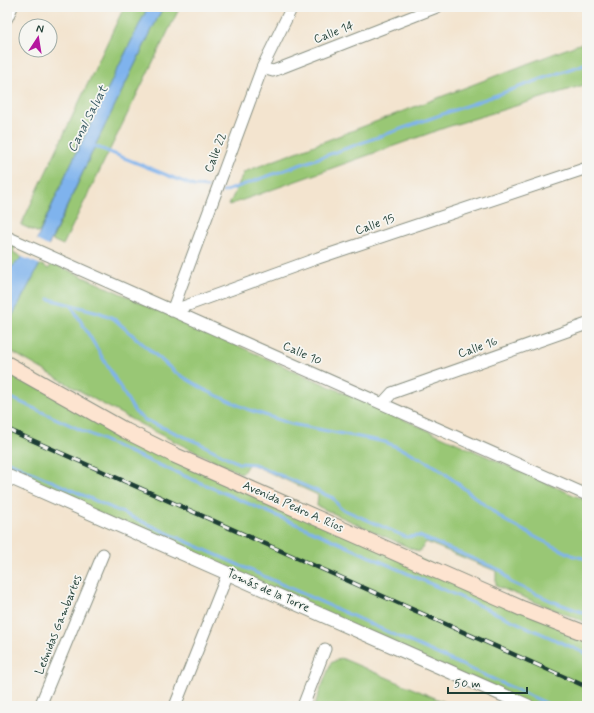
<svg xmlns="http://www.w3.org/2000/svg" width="594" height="713" viewBox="0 0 594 713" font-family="Mynerve,sans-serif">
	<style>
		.green { fill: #99c775; stroke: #5c8254 }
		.water { fill: #7fb3ed; stroke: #4f7890 }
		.pier { fill: #f3e4cf }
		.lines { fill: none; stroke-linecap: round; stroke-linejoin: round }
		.stream { stroke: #7fb3ed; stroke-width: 3 }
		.minor-casing { stroke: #899082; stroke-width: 13 }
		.tertiary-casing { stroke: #899082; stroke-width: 15 }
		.secondary-casing { stroke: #899082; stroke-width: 17 }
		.minor { stroke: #fff; stroke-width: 11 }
		.tertiary { stroke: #fff; stroke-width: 13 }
		.secondary { stroke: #fde4d0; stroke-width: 15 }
		.rail-casing { stroke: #1f3d34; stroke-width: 4.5 }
		.rail { stroke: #f6f6f2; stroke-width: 3; stroke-dasharray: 9; stroke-linecap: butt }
		.labels { text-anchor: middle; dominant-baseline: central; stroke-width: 3.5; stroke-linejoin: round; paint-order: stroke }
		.street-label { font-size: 12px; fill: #1f3d34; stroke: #f6f6f2 }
		.water-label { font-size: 13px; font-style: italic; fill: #375a62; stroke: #f6f6f2 }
	</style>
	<rect width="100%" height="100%" fill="#f6f6f2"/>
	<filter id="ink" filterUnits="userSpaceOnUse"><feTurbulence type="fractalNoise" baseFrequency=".025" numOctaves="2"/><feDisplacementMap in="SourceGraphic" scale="8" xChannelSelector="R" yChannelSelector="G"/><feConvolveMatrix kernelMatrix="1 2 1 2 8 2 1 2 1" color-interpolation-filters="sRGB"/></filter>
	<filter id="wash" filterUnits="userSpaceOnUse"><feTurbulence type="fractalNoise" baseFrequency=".012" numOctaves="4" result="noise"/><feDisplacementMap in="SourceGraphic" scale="16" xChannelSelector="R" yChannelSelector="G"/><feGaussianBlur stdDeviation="0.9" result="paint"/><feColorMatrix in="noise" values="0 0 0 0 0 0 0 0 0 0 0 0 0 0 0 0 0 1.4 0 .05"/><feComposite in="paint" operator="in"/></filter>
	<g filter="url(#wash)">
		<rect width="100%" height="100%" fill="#f3e4cf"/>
		<!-- green -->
		<path class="green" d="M 124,7 L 148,7 L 67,172 L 39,233 L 21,225 Z
			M 163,7 L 180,7 L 63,245 L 52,240 L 95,146 Z
			M 587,41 L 587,84 L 447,127 L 229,205 L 244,172 Z
			M 7,242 L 15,246 L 13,252 L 22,257 L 12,267 L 7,269 Z
			M 52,263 L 587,501 L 587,623 L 496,586 L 496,571 L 426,542 L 419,552 L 317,506 L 318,495 L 249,463 L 242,474 L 155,432 L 99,402 L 7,349 L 7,326 L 40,264 L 49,269 Z
			M 7,364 L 87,410 L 587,634 L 587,706 L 528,706 L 7,476 Z
			M 341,658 L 454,706 L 314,706 L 331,663 Z"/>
		<!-- water -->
		<path class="water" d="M 148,7 L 163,7 L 95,146 L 40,264 L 7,326 L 7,269 L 12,267 L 22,257 L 37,239 L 67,172 Z"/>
		<!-- pier -->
		<path class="pier" d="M 34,239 L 50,247 L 41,265 L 20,256 Z"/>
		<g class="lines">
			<!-- stream -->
			<path class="stream" d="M 92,145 L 194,186 L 208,187
				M 223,192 L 587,63
				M 49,299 L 98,312 L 113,318 L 175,372 L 207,391 L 247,409 L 291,424 L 385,442 L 411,453 L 438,468 L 504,520 L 539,539 L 574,556 L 587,559
				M 71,305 L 135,412 L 145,420 L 199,443 L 238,463 L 254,464 L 333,498 L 340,508 L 406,537 L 419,536 L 502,571 L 510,582 L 554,602 L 587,614
				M 7,396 L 129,452 L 326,537 L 587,654
				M 7,461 L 553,706"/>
		</g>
	</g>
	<g filter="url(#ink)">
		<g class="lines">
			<defs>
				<path id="minor" d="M 7,18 L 12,7
					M 262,68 L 273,71 L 437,7
					M 7,237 L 587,495
					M 172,311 L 318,258 L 587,168
					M 172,311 L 262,68 L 292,7
					M 382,404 L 392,393 L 587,324
					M 40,706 L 103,554
					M 175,706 L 228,573
					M 303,706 L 325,649"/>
				<path id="tertiary" d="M 7,476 L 528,706"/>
				<path id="secondary" d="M 7,364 L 126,431 L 174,455 L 523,609 L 587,634"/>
			</defs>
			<!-- minor casing -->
			<use href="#minor" class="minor-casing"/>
			<!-- tertiary casing -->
			<use href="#tertiary" class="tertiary-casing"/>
			<!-- secondary casing -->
			<use href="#secondary" class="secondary-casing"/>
			<!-- minor -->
			<use href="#minor" class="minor"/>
			<!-- tertiary -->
			<use href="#tertiary" class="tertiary"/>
			<!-- secondary -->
			<use href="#secondary" class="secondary"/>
			<defs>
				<path id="rail" d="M 7,429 L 587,687"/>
			</defs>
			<!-- rail casing -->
			<use href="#rail" class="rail-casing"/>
			<!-- rail -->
			<use href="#rail" class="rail"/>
		</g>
	</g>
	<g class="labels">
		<!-- street labels -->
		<g class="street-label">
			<text transform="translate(334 33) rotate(-21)">Calle 14</text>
			<text transform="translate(216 153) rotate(-69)">Calle 22</text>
			<text transform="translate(375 225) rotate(-19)">Calle 15</text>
			<text transform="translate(478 348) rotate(-19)">Calle 16</text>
			<text transform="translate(302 354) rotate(24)">Calle 10</text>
			<text transform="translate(293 507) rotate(24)">Avenida Pedro A. Ríos</text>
			<text transform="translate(268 591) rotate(24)">Tomás de la Torre</text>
			<text transform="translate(59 625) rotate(-68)">Leónidas Gambartes</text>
		</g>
		<!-- water labels -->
		<g class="water-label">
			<text transform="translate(88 119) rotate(-63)">Canal Salvat</text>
		</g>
	</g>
	<!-- margin -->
	<rect width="594" height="713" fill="none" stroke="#f6f6f2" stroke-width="24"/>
	<!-- north arrow -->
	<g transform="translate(38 38) rotate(12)"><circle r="19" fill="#f6f6f2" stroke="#a0aca6"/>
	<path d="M0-3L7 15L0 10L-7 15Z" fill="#b5179e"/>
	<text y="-6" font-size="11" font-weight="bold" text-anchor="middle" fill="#1f3d34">N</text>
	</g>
	<!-- scale -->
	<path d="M448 687v6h79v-6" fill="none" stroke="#1f3d34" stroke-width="2"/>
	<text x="454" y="687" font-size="12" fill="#1f3d34" stroke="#f6f6f2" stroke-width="3" paint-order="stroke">50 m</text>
</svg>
